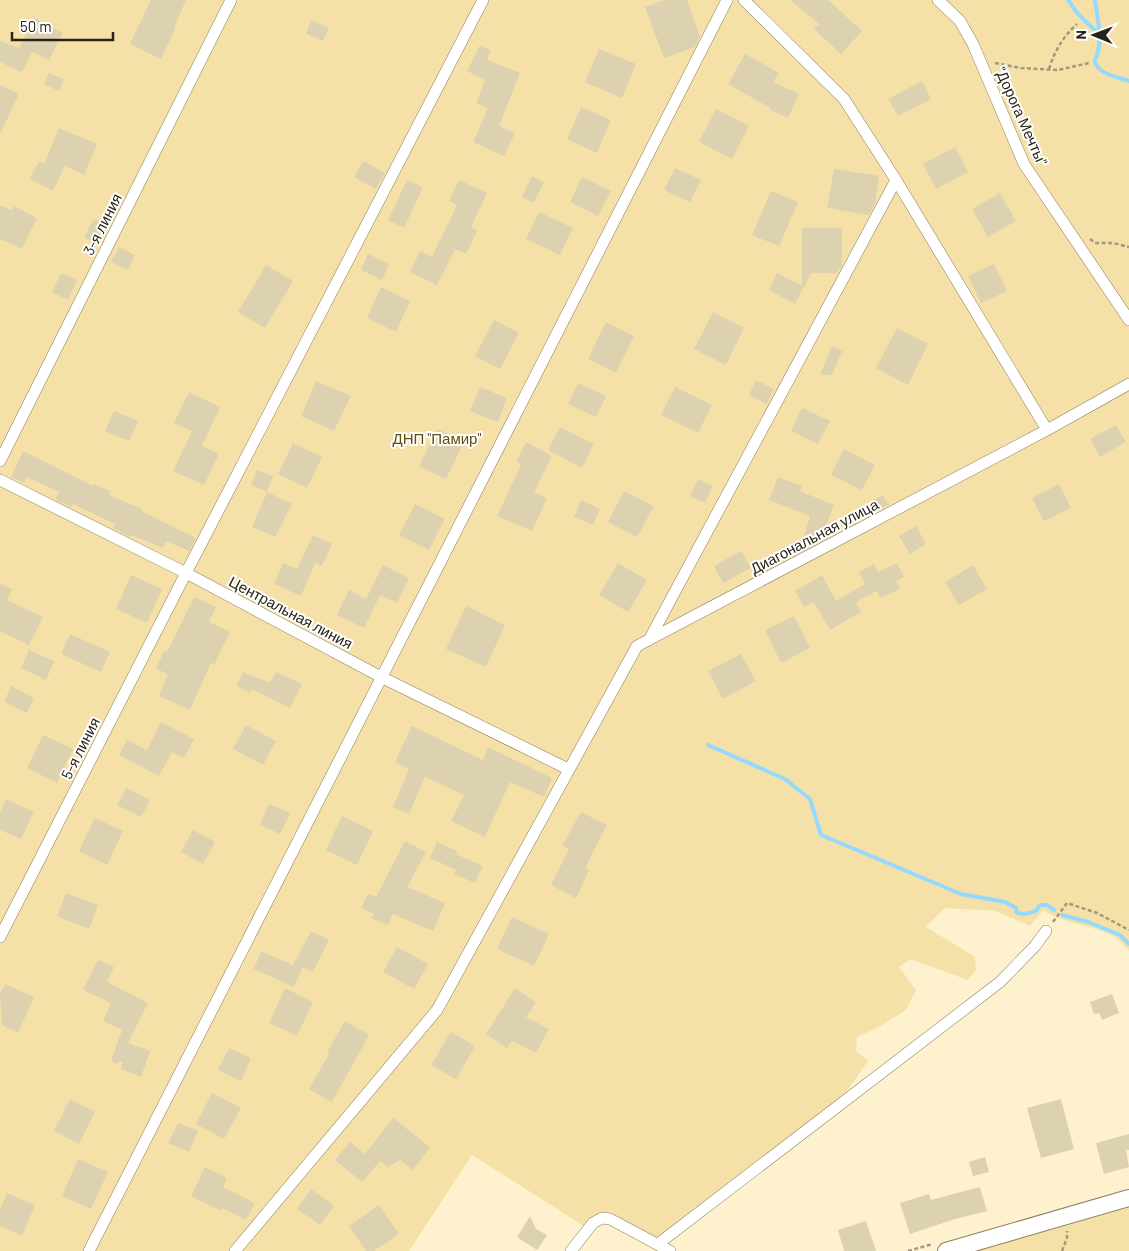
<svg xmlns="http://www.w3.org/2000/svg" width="1129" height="1251" viewBox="0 0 1129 1251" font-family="Barlow,sans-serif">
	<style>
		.green { fill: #f5e1a7 }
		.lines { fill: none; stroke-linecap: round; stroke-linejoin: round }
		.stream { stroke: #94d9ff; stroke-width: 4 }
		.building { fill: #ddd2af }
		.street-casing { stroke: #8a7f5f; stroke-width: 12 }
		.secondary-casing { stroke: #8a7f5f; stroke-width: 18 }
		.path { stroke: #a1997f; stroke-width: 2.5; stroke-dasharray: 4 2.5; stroke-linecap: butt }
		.street { stroke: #fff; stroke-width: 11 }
		.secondary { stroke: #fff; stroke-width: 16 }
		.labels { text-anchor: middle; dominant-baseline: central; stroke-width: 4; stroke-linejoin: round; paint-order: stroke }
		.street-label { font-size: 15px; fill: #282417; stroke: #fff }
		.park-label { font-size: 15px; fill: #614e0b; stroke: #fff }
	</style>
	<rect width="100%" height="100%" fill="#fdf1ce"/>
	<!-- green -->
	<path class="green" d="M 0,0 L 1129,0 L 1129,951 C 1125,947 1120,940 1115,937 C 1092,924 1065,925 1043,910 L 1030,926 L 996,911 L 945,908 L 926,927 L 975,957 L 976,970 L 968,980 L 910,959 L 899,967 L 916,990 L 906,1010 L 877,1028 L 857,1037 L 856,1051 L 868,1061 L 835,1108 L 657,1242 L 610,1219 L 587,1228 L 472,1155 L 409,1251 L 0,1251 Z
		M 1129,1198 L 1129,1251 L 946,1251 Z"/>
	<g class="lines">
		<!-- stream -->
		<path class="stream" d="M 1068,0 L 1078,14 L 1098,33
			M 1095,0 C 1097,16 1102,36 1098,52 C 1097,57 1092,60 1097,66 C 1103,75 1119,77 1129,81
			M 708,745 L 785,779 L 810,799 L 821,835 L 961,894 L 1005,902 L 1016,908 L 1017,913 L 1025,914 L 1036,911 L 1040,905 L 1047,905 L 1054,910
			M 1062,915 L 1088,922 L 1120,935 L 1129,944"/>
	</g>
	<!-- building -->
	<path class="building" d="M 151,0 L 186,0 L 174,28 L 175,29 L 161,59 L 130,44 Z
		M 665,0 L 687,0 L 700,36 L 695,47 L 664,58 L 645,7 Z
		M 790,0 L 828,0 L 862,31 L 841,54 L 814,29 L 819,24 Z
		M 34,18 L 63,33 L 49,60 L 32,52 L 22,72 L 0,62 L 0,41 L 19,48 Z
		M 311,20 L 329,28 L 323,41 L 306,34 Z
		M 480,45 L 491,51 L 487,60 L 520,73 L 499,126 L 515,133 L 504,156 L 473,142 L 488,108 L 476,103 L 485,80 L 467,71 Z
		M 599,49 L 636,64 L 622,98 L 585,82 Z
		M 745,54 L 779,73 L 773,82 L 799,94 L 788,118 L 770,110 L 770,108 L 728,84 Z
		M 49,73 L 64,79 L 59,91 L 44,84 Z
		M 922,81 L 931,99 L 898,116 L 888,99 Z
		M 0,85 L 19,94 L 0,134 Z
		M 581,107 L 611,120 L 597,153 L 567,139 Z
		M 716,109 L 749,126 L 732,159 L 699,142 Z
		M 59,128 L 97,144 L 84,175 L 65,166 L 53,191 L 30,179 L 39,161 L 44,164 Z
		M 955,147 L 968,172 L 936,189 L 923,164 Z
		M 363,161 L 385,173 L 376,189 L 354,177 Z
		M 675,168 L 701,180 L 690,202 L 664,190 Z
		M 834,169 L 879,176 L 875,204 L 869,215 L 827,208 Z
		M 532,176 L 544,182 L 534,203 L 522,197 Z
		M 582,177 L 611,191 L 598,216 L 570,202 Z
		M 407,180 L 423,187 L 404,228 L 388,220 Z
		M 459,180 L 487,193 L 471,227 L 477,231 L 466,254 L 455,249 L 437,285 L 410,272 L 420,251 L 432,257 L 457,205 L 449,201 Z
		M 771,191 L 798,202 L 779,246 L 752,235 Z
		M 1000,193 L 1016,221 L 988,237 L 972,209 Z
		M 0,205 L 12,210 L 14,206 L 37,218 L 22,249 L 0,239 Z
		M 539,212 L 573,228 L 560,255 L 526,239 Z
		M 93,219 L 108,226 L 99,245 L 84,238 Z
		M 802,228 L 842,228 L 842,265 L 837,273 L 811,273 L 795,304 L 769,290 L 777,273 L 802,286 Z
		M 119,247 L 135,255 L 128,270 L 111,262 Z
		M 368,254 L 389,264 L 382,280 L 361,270 Z
		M 994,264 L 1007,291 L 981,303 L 968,276 Z
		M 266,265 L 293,281 L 265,328 L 238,312 Z
		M 61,273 L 77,280 L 68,300 L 52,292 Z
		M 381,287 L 410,301 L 396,332 L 367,318 Z
		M 713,312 L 744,328 L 726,365 L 694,349 Z
		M 494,320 L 519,333 L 500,369 L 475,356 Z
		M 606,322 L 634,336 L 616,373 L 588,359 Z
		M 897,328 L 928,344 L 908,385 L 876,368 Z
		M 832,346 L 842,351 L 832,375 L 820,375 Z
		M 756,380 L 774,389 L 767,404 L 749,395 Z
		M 316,381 L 351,396 L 334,431 L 301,416 Z
		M 578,383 L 606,396 L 596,417 L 568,404 Z
		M 480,387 L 507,398 L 498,422 L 470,411 Z
		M 675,387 L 712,405 L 698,433 L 661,415 Z
		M 189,392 L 220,407 L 202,446 L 219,454 L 204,485 L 173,471 L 192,431 L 174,423 Z
		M 802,408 L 830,421 L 818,444 L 791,431 Z
		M 114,411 L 138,421 L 129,441 L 105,431 Z
		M 1116,425 L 1126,442 L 1100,457 L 1090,439 Z
		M 560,427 L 594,444 L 582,468 L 548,450 Z
		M 437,429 L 464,442 L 446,479 L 419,466 Z
		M 526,442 L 552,456 L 534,492 L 547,498 L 532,531 L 497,516 L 521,465 L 516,462 Z
		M 293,443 L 322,457 L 307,488 L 278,474 Z
		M 844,449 L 875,465 L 862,490 L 831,475 Z
		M 23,451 L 93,486 L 94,484 L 110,491 L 109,495 L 142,509 L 141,511 L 196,538 L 189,551 L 166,541 L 163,548 L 131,535 L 130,537 L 113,528 L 115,524 L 73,504 L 71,507 L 55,499 L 59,492 L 27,477 L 24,483 L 11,477 Z
		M 257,470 L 273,476 L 267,492 L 251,485 Z
		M 778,477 L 802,486 L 800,491 L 834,505 L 824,530 L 826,531 L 823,540 L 819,542 L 804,536 L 810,516 L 769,500 Z
		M 698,479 L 713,486 L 705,503 L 690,496 Z
		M 1059,484 L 1071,508 L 1044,521 L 1032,498 Z
		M 624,491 L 654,506 L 637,537 L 608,522 Z
		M 267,492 L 292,504 L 275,537 L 252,527 Z
		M 883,495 L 889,505 L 868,516 L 863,507 Z
		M 581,500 L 600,509 L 593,525 L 574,517 Z
		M 415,504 L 445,519 L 429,550 L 399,535 Z
		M 916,526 L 926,544 L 910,554 L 899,536 Z
		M 313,535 L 332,544 L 322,566 L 315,563 L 301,596 L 274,584 L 283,563 L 297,569 Z
		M 741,551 L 751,568 L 723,583 L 714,566 Z
		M 618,563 L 647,580 L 628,612 L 599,595 Z
		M 897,563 L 904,577 L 896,581 L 900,589 L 880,598 L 877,591 L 856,602 L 861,612 L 830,630 L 814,602 L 804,607 L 795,591 L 822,575 L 836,601 L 865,584 L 859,572 L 874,564 L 878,572 Z
		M 383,565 L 409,578 L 397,603 L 380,595 L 364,628 L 337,615 L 349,590 L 366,599 Z
		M 973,565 L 987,589 L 959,605 L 945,582 Z
		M 131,575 L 162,589 L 147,623 L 116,609 Z
		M 0,584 L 12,589 L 7,600 L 43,617 L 29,645 L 0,631 Z
		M 194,597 L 216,607 L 209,622 L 230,632 L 214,665 L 211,663 L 190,710 L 159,696 L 168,674 L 156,669 L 164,651 L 167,652 Z
		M 466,606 L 505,625 L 486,667 L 446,649 Z
		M 794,616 L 810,648 L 781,663 L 765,630 Z
		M 70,634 L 110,652 L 101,672 L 61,654 Z
		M 29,650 L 54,661 L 46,680 L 21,668 Z
		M 741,654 L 756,681 L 723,699 L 708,671 Z
		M 243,672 L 270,683 L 276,672 L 302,684 L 290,708 L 252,689 L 251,693 L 236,686 Z
		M 11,686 L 34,698 L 27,713 L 4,702 Z
		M 161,722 L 194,739 L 184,758 L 172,752 L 159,776 L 119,755 L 127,740 L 147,750 Z
		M 246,725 L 276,741 L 263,765 L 233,749 Z
		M 412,726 L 483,760 L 488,747 L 552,778 L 544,797 L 510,782 L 485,837 L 451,821 L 464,795 L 425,777 L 409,814 L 393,807 L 409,769 L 395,762 Z
		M 43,735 L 73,749 L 57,783 L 27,768 Z
		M 126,788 L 150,800 L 141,817 L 117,805 Z
		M 6,799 L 34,812 L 21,839 L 0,830 L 0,813 Z
		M 269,804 L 290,813 L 280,834 L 260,825 Z
		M 581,812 L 607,825 L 585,868 L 589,870 L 576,898 L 551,885 L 569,849 L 562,846 Z
		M 342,816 L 373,831 L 357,865 L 326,850 Z
		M 95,818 L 123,831 L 107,865 L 79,851 Z
		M 193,830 L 215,842 L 203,864 L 181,852 Z
		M 405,841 L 426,852 L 407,887 L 445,903 L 433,931 L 393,914 L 388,925 L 371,918 L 374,914 L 361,908 L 368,894 L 376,897 Z
		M 437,842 L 457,851 L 456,854 L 483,866 L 475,883 L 454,874 L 456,870 L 430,858 Z
		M 66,893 L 98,905 L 89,929 L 57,916 Z
		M 512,917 L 549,934 L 534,966 L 497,949 Z
		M 311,931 L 329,940 L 313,972 L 303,967 L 294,987 L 254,969 L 261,951 L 293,965 Z
		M 397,947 L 428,964 L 414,989 L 383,972 Z
		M 98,960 L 114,967 L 107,982 L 148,1003 L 128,1043 L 150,1051 L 141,1077 L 121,1069 L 123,1062 L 119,1061 L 118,1064 L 111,1061 L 122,1030 L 103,1021 L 111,1003 L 83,990 Z
		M 5,984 L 34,997 L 18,1033 L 2,1025 L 0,994 Z
		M 285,988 L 313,1002 L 297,1036 L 269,1023 Z
		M 515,988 L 536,1002 L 526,1017 L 549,1029 L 536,1053 L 512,1041 L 507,1048 L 486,1034 Z
		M 1112,994 L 1119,1013 L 1102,1020 L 1099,1013 L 1094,1014 L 1090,1002 Z
		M 345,1021 L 369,1035 L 332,1102 L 309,1089 L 329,1054 L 327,1053 Z
		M 451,1032 L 475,1046 L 456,1079 L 431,1065 Z
		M 229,1048 L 251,1058 L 241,1081 L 218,1070 Z
		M 212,1093 L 241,1108 L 224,1139 L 196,1124 Z
		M 70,1099 L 95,1112 L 79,1144 L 54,1131 Z
		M 1061,1099 L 1074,1149 L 1041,1158 L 1027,1108 Z
		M 393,1118 L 430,1147 L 413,1170 L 400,1160 L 388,1167 L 380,1161 L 362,1182 L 335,1160 L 350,1142 L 365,1154 Z
		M 178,1123 L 198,1131 L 189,1152 L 168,1143 Z
		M 1129,1134 L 1129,1150 L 1126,1150 L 1129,1167 L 1104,1174 L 1096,1143 Z
		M 985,1157 L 989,1172 L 973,1176 L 969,1162 Z
		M 78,1159 L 108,1172 L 91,1209 L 62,1196 Z
		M 205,1167 L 227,1178 L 223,1187 L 255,1203 L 246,1220 L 222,1208 L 221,1211 L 191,1196 Z
		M 980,1187 L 987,1211 L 955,1219 L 910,1234 L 900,1203 L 929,1194 L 931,1200 Z
		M 311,1189 L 334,1206 L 320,1225 L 297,1209 Z
		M 7,1193 L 35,1205 L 22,1236 L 0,1226 L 0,1210 Z
		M 379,1205 L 399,1234 L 374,1251 L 366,1251 L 349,1226 Z
		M 530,1216 L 536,1229 L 547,1235 L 537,1250 L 517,1237 Z
		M 866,1221 L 876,1251 L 844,1251 L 838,1230 Z"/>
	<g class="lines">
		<defs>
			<path id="street" d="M 744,0 L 844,99 L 896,180 L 1047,430
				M 938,0 L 960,21 L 973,44 L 1024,164 L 1129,320
				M 0,461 L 231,0
				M 0,480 L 186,573 L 383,678 L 568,769
				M 649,640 L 896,180
				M 0,937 L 186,573 L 483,0
				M 658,1244 L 1000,982 L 1035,946 L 1046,931
				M 89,1251 L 727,0
				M 235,1251 L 437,1010 L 637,646 L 1047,430 L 1129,384
				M 571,1251 L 593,1223 L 602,1218 L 610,1219 L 670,1251"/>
			<path id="secondary" d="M 946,1251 L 1129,1198"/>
		</defs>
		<!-- street casing -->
		<use href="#street" class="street-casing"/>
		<!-- secondary casing -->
		<use href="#secondary" class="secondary-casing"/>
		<!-- path -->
		<path class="path" d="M 995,63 L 1021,68 L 1058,70 L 1089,63
			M 1049,69 C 1055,50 1063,37 1077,24
			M 1090,239 L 1095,243 L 1113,243 L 1129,247
			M 1053,922 L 1067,903 L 1097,913 L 1129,930
			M 908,1251 L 933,1244
			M 1062,1251 L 1067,1238 L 1067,1231"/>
		<!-- street -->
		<use href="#street" class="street"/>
		<!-- secondary -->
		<use href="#secondary" class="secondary"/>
	</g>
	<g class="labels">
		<!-- street labels -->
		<g class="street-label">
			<text transform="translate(1022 116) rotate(66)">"Дорога Мечты''</text>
			<text transform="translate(102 224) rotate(-63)">3-я линия</text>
			<text transform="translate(814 536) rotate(-28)">Диагональная улица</text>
			<text transform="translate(291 612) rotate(28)">Центральная линия</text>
			<text transform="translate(80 748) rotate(-63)">5-я линия</text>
		</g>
		<!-- park labels -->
		<g class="park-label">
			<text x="437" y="438">ДНП "Памир"</text>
		</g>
	</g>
	<!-- north arrow -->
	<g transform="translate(1094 35) rotate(271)" stroke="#ffffff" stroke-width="4" paint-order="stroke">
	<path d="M0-4L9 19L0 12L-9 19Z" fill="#282417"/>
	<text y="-8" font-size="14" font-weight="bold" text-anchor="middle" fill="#282417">N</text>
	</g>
	<!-- scale -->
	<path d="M12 32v8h101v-8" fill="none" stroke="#282417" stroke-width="2.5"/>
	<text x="20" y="32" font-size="15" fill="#282417" stroke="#ffffff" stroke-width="4" paint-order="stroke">50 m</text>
</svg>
